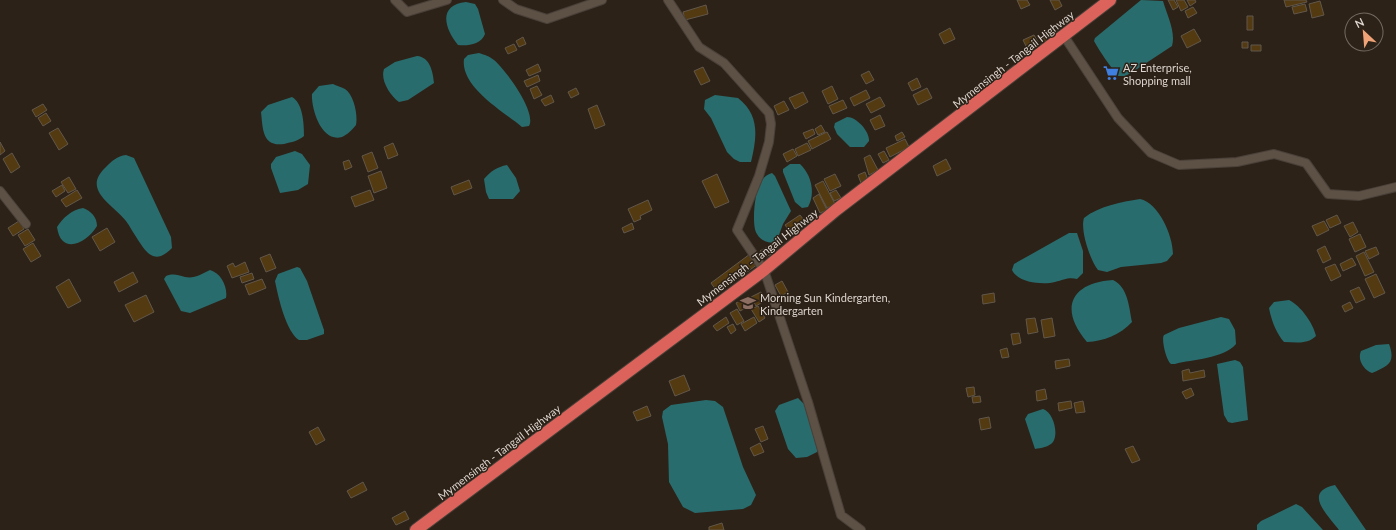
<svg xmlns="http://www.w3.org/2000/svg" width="1396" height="530" viewBox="0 0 1396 530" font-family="Lato,sans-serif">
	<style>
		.water { fill: #296c6d }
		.building { fill: #533a10; stroke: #61574a }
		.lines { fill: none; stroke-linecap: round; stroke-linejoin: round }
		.street-casing { stroke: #494039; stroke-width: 10 }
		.highway-casing { stroke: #494039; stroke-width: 14 }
		.street { stroke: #5d5045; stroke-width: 8 }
		.highway { stroke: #dc635b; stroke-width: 12 }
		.labels { text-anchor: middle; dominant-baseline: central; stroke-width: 3; stroke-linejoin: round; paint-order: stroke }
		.street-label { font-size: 11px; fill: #ddd5cf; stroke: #2d2218 }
		.poi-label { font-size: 11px; fill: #ddd5cf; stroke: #2d2218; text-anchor: start }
	</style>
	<rect width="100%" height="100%" fill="#2d2218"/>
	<!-- water -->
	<path class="water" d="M 1141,0 L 1163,1 C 1167,15 1176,32 1172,46 L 1131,73 L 1125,76 L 1118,76 C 1110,66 1100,52 1094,41 L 1095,38 Z
		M 466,2 L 475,4 L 478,9 L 485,34 C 481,45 467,46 458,45 C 444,28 438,5 466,2 Z
		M 479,53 C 485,55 489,56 494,60 C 505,69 537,112 529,126 L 522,127 C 504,112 460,87 464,59 L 468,55 Z
		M 417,56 C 430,57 433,72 434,83 L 408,100 L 399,102 C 390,95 380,80 384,69 L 395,62 Z
		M 333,84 C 336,86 342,87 345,89 C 354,95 358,115 356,125 C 353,129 347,135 342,137 C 321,143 311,108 312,94 L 319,86 Z
		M 715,95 L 738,98 C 760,115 757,137 751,162 L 740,162 L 734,159 L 727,152 L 711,118 L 704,109 L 705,100 Z
		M 292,97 C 303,103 304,124 304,136 C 298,141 292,142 284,144 C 262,147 263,129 261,112 L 268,105 Z
		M 847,117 C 857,117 870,132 869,141 L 864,147 L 850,147 L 837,134 L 834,127 L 835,123 Z
		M 295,151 L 302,154 L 310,165 L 308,184 L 298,190 L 280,193 L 271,168 L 271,164 L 276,157 Z
		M 126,155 L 134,158 L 171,237 L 172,248 C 167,253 159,260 151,255 C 143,251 132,229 126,221 C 113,204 81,190 106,167 C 112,161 117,156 126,155 Z
		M 790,164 L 800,164 C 811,174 816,193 808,207 L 802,208 L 795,202 L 783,172 L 783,169 Z
		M 507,165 L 516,178 L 520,191 L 513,199 L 489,199 L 486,192 L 484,179 C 491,171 497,167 507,165 Z
		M 772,173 L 775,176 L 791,211 L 783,224 L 776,243 C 768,243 761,241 757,234 C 751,226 755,191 760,183 C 763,178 766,175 772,173 Z
		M 1140,199 C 1159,203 1173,236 1173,254 L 1167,261 L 1161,263 L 1121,267 L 1107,272 L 1098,270 C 1090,260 1080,230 1084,218 C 1099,206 1121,202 1140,199 Z
		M 83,208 C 91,211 97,217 97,226 C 87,243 61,256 57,227 C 63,218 71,210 83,208 Z
		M 1069,233 L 1077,233 L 1083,251 L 1083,273 L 1077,279 C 1068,277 1064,280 1055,282 C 1043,285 1018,283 1012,270 L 1014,264 Z
		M 297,267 L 300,268 L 307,281 L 324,330 L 324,334 L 307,340 L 299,340 C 286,332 278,296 275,281 L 278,274 Z
		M 210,270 C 221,273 228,287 226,298 L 190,313 L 181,311 L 164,279 L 166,276 C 174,273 177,275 185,277 C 194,279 202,274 210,270 Z
		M 1113,280 C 1128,287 1129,307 1132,322 C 1120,335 1104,341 1087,342 C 1059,309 1070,283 1113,280 Z
		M 1289,300 C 1301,306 1313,323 1316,336 C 1307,345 1295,342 1284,342 C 1276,333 1271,319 1269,308 L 1274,302 Z
		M 1221,317 L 1229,319 L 1235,330 L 1236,344 C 1223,359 1193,359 1175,364 L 1171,364 C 1166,360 1161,339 1164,335 L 1179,328 Z
		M 1389,344 C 1396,363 1388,366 1372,373 C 1364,370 1357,360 1361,351 L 1376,345 Z
		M 1235,360 L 1240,362 L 1243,367 L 1248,420 L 1232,423 L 1228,422 L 1224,415 L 1217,364 Z
		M 798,398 L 805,405 L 817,449 L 817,452 L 807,457 L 796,458 L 788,449 L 775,411 L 779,405 Z
		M 706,400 L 715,401 L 723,407 L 743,467 L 756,495 L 751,505 L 743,509 L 695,513 L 683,507 L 669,482 L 668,444 L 662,417 L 663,411 L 671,405 Z
		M 1043,409 C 1053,412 1059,433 1053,442 C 1049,447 1041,448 1035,449 L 1025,419 L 1028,414 Z
		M 1335,485 L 1366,530 L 1339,530 C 1328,515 1302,492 1335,485 Z
		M 1296,504 L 1302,507 L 1323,530 L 1257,530 L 1257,525 L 1261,521 Z"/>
	<!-- building -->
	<path class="building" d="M 1017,0 L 1027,0 L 1030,5 L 1021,9 Z
		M 1050,0 L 1059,0 L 1062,6 L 1055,10 Z
		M 1168,0 L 1174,0 L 1178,7 L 1173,10 Z
		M 1176,0 L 1184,0 L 1188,7 L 1181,11 Z
		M 1187,0 L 1195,0 L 1196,2 L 1190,6 Z
		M 1284,0 L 1306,0 L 1307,2 L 1286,7 Z
		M 1320,1 L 1324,15 L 1312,18 L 1309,4 Z
		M 1305,4 L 1307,11 L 1294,14 L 1292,7 Z
		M 706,5 L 708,14 L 685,20 L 683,12 Z
		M 1193,7 L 1197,13 L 1188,18 L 1185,11 Z
		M 1247,16 L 1253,16 L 1253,30 L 1247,30 Z
		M 950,28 L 955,39 L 944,44 L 939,34 Z
		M 1194,29 L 1201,41 L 1187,48 L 1181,36 Z
		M 1054,33 L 1058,40 L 1044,46 L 1041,40 Z
		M 1034,35 L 1038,42 L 1027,48 L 1023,40 Z
		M 523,37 L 526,44 L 519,47 L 516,41 Z
		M 1242,42 L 1248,42 L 1248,48 L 1242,48 Z
		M 514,44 L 517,50 L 508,54 L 505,48 Z
		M 1251,45 L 1261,45 L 1261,51 L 1251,51 Z
		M 538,64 L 541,71 L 529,76 L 526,70 Z
		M 703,67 L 710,81 L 701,85 L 694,71 Z
		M 869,71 L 874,80 L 866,84 L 861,75 Z
		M 538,75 L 540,81 L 527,87 L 524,81 Z
		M 917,78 L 921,87 L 912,91 L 908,83 Z
		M 537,86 L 542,95 L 534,99 L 530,89 Z
		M 832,86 L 838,99 L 828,104 L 822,91 Z
		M 576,88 L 579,94 L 571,98 L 568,92 Z
		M 927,88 L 932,98 L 918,105 L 913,95 Z
		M 866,90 L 870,98 L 854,106 L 850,98 Z
		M 803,92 L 808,102 L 795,109 L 789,98 Z
		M 551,95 L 554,102 L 545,106 L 541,100 Z
		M 880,97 L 885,106 L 871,113 L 866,104 Z
		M 843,100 L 847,108 L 833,114 L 829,106 Z
		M 784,101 L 789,110 L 778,115 L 774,106 Z
		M 43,104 L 47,110 L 36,117 L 32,110 Z
		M 597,105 L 605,125 L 595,129 L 588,109 Z
		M 46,113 L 51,121 L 43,126 L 38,118 Z
		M 880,115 L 885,126 L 875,130 L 870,120 Z
		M 821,125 L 825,132 L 818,135 L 815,129 Z
		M 58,128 L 68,144 L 59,150 L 49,133 Z
		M 813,129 L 815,134 L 806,139 L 803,133 Z
		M 827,132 L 831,139 L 812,149 L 808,141 Z
		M 902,132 L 905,137 L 897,141 L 895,136 Z
		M 905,139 L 909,147 L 890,157 L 886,148 Z
		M 0,142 L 5,151 L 0,155 Z
		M 393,143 L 398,155 L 388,159 L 384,147 Z
		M 807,143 L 811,150 L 798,156 L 795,149 Z
		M 793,149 L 797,156 L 787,162 L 783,154 Z
		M 884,151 L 889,160 L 883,163 L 878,154 Z
		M 372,152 L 378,168 L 368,172 L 362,156 Z
		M 12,153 L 20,167 L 11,173 L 3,159 Z
		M 870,155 L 878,170 L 869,175 L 864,158 Z
		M 946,159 L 951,169 L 937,176 L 933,166 Z
		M 349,160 L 352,167 L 345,170 L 343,162 Z
		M 381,171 L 387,188 L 374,193 L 368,176 Z
		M 865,172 L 868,180 L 861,183 L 858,175 Z
		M 717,174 L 729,202 L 715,208 L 702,181 Z
		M 835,174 L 841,186 L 830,191 L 824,179 Z
		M 69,177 L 76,189 L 68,193 L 61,182 Z
		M 469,180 L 472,188 L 454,195 L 451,187 Z
		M 823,181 L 835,204 L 827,208 L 815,185 Z
		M 62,185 L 65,191 L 56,197 L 52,191 Z
		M 77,190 L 82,198 L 66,207 L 61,200 Z
		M 370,190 L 374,200 L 355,207 L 351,197 Z
		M 836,190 L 841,198 L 834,201 L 830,193 Z
		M 819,194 L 827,210 L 820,213 L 813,198 Z
		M 648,200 L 652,210 L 640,216 L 641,219 L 634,222 L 628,209 Z
		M 800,215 L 806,223 L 791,233 L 785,225 Z
		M 1337,215 L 1341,223 L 1330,228 L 1326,220 Z
		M 19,221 L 24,229 L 13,236 L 8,228 Z
		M 1324,221 L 1329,230 L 1317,236 L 1312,226 Z
		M 1353,222 L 1358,232 L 1350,237 L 1344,226 Z
		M 632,223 L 634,229 L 624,233 L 622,228 Z
		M 107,228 L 115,242 L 100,251 L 92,237 Z
		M 28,229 L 35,240 L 25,246 L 18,235 Z
		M 1360,234 L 1366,247 L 1355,252 L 1349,239 Z
		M 33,243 L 41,256 L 31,262 L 23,249 Z
		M 771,245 L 775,252 L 764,258 L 760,251 Z
		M 1325,246 L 1331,259 L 1323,263 L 1317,250 Z
		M 1376,247 L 1379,254 L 1369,259 L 1365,251 Z
		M 1364,252 L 1374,272 L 1365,276 L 1356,256 Z
		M 270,254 L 276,268 L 266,272 L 260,258 Z
		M 750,254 L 758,264 L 718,293 L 711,283 Z
		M 1352,258 L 1356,265 L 1343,271 L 1340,264 Z
		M 245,262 L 249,272 L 232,278 L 227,266 L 233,263 L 235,267 Z
		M 1335,264 L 1341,276 L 1331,281 L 1325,268 Z
		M 133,272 L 138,282 L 119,292 L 114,282 Z
		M 252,273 L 254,279 L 242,283 L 240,277 Z
		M 1376,274 L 1385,293 L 1374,298 L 1365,279 Z
		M 69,279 L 81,301 L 68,308 L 56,287 Z
		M 262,279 L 266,288 L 249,295 L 245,285 Z
		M 782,281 L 788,292 L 781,296 L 775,285 Z
		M 1359,287 L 1365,299 L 1356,303 L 1350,291 Z
		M 761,292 L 766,300 L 756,306 L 751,297 Z
		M 994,293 L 995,302 L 983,304 L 982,295 Z
		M 146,295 L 154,312 L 134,322 L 125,305 Z
		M 749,296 L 753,304 L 740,311 L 736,303 Z
		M 1350,302 L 1353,308 L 1345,312 L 1342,306 Z
		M 758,306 L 765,318 L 759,322 L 751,309 Z
		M 737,309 L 744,321 L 737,325 L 730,313 Z
		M 726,317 L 729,323 L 717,331 L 713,326 Z
		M 754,317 L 757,323 L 745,331 L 741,324 Z
		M 1035,318 L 1038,332 L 1028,334 L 1026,319 Z
		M 1052,318 L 1055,336 L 1044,338 L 1041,320 Z
		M 733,324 L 736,330 L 731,334 L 727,327 Z
		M 1019,333 L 1021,343 L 1013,345 L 1011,334 Z
		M 1007,348 L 1009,357 L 1002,358 L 1000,350 Z
		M 1069,359 L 1070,366 L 1056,369 L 1055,361 Z
		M 1189,369 L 1190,373 L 1204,370 L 1205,377 L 1183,381 L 1182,371 Z
		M 684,375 L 690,390 L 675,396 L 669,381 Z
		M 974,387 L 975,395 L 968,397 L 966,388 Z
		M 1191,388 L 1194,395 L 1186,399 L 1182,392 Z
		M 1045,389 L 1047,399 L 1037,401 L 1036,391 Z
		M 980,396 L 981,402 L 973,403 L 972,397 Z
		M 1071,401 L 1072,408 L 1059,411 L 1058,403 Z
		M 1083,401 L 1085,412 L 1076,413 L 1074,403 Z
		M 647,406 L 651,416 L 637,421 L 633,412 Z
		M 989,417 L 991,428 L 981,430 L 979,419 Z
		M 763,426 L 768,439 L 761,442 L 755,429 Z
		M 318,427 L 325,440 L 316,445 L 309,432 Z
		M 760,443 L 764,452 L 754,456 L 750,448 Z
		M 1133,446 L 1140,460 L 1132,463 L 1125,449 Z
		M 363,482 L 367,490 L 351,498 L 347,491 Z
		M 405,511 L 409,519 L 396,525 L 392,518 Z
		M 722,523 L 724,530 L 709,530 L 709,527 Z"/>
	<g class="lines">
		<defs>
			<path id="street" d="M 395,0 L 407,12 L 447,0
				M 503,0 L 516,9 L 547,19 L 602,0
				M 668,0 L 699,47 L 724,63 L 769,113 L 771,124 L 769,142 L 759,176 L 737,230 L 764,270 L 808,402 L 841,515 L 861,530
				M 1064,36 L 1118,118 L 1151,153 L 1179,165 L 1237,162 L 1274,154 L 1306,163 L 1328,194 L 1359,196 L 1396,187
				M 0,191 L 26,224"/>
			<path id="highway" d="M 416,530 L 764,270 L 836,210 L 1110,0"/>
		</defs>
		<!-- street casing -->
		<use href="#street" class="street-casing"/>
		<!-- highway casing -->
		<use href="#highway" class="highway-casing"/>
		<!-- street -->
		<use href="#street" class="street"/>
		<!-- highway -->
		<use href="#highway" class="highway"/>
	</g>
	<!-- icons -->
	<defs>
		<symbol id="supermarket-bare" viewBox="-9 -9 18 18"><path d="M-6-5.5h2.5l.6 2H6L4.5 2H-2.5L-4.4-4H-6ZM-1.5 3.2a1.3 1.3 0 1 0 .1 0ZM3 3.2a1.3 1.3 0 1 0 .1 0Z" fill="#3f7fe0" stroke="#2d2218" stroke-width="2.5" paint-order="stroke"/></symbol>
		<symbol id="school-bare" viewBox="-9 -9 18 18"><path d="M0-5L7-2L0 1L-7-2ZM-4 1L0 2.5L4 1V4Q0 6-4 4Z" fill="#8d6e63" stroke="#2d2218" stroke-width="2.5" paint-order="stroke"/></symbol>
	</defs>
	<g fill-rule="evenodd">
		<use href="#supermarket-bare" x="1100" y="62" width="22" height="22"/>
		<use href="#school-bare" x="737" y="292" width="22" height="22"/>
	</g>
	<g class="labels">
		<!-- street labels -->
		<g class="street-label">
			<text transform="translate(1013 59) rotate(-38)">Mymensingh - Tangail Highway</text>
			<text transform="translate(757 257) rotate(-38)">Mymensingh - Tangail Highway</text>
			<text transform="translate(499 452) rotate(-37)">Mymensingh - Tangail Highway</text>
		</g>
		<!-- poi labels -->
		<g class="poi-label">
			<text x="1123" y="67">AZ Enterprise,<tspan x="1123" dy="13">Shopping mall</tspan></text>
			<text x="760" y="297">Morning Sun Kindergarten,<tspan x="760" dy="13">Kindergarten</tspan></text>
		</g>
	</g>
	<!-- north arrow -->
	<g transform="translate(1364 32) rotate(334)"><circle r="19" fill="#2d2218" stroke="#736a61"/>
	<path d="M0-3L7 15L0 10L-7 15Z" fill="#efa376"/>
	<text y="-6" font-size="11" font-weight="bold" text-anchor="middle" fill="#ddd5cf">N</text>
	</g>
</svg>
